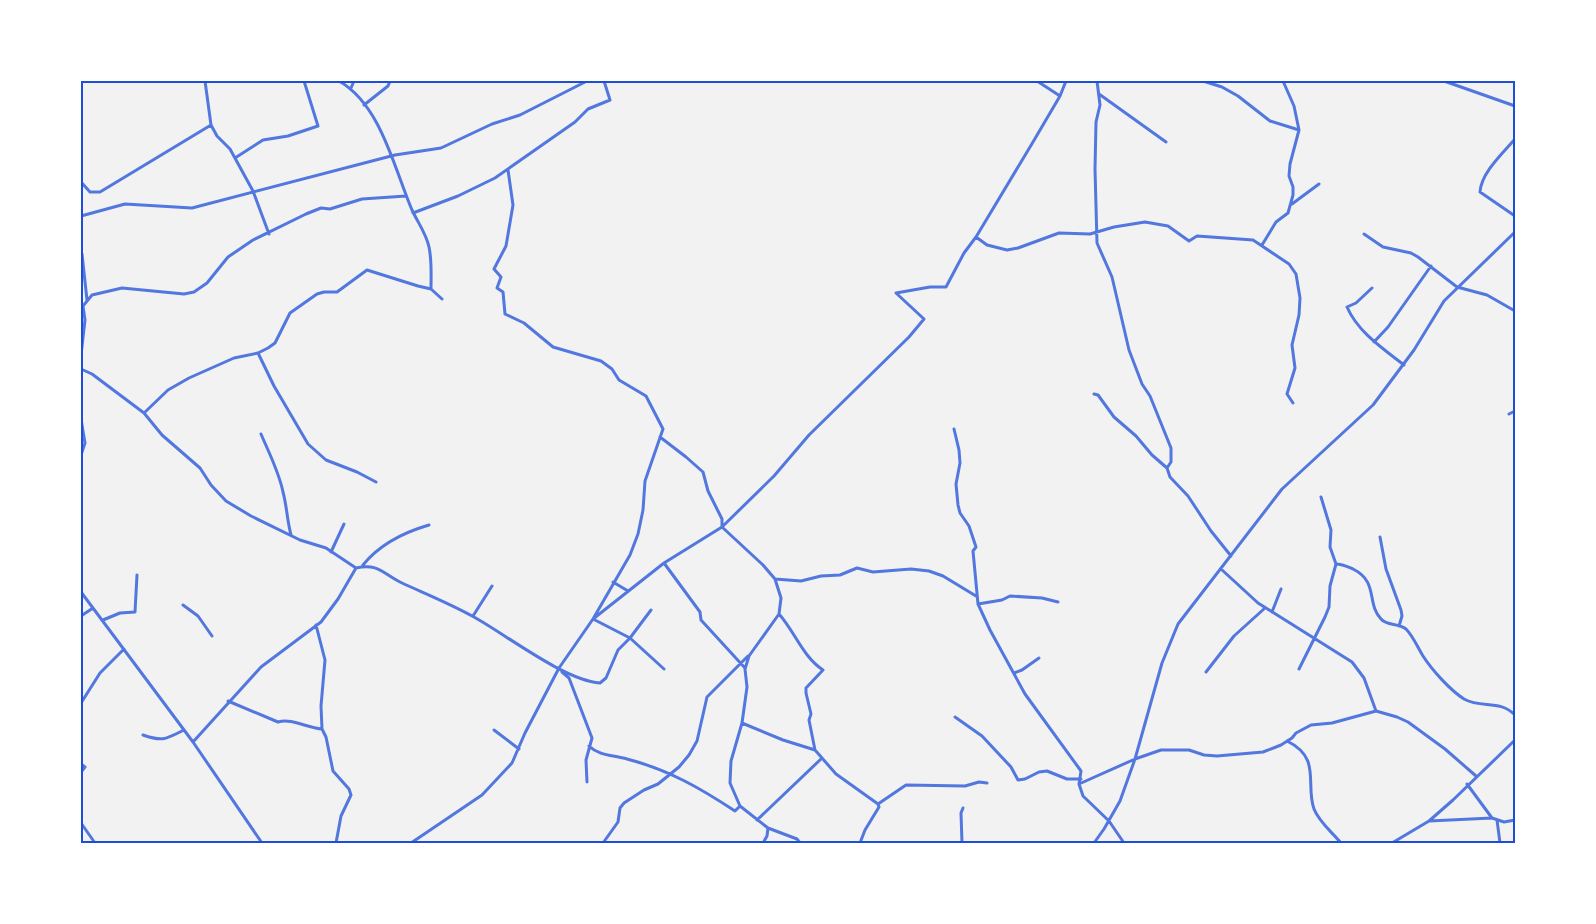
<svg xmlns="http://www.w3.org/2000/svg" width="1596" height="924" viewBox="0 0 1596 924" font-family="'DM Sans',sans-serif">
	<style>
		.lines { fill: none; stroke-linecap: round; stroke-linejoin: round }
		.minor { stroke: #5277de; stroke-width: 3 }
		.neatline { fill: none; stroke: #1d4ed8; stroke-width: 2 }
	</style>
	<rect width="100%" height="100%" fill="#f2f2f2"/>
	<g class="lines">
		<!-- minor -->
		<path class="minor" d="M 205,81 L 211,125 L 217,136 L 230,149 L 253,191 L 269,234
			M 339,81 C 381,105 394,168 412,210 C 418,223 426,233 429,247 C 432,261 431,275 431,289
			M 1037,81 L 1060,96
			M 1097,81 L 1100,105 L 1096,122 L 1095,169 L 1097,243 L 1112,277 L 1129,350 L 1142,384 L 1150,396 L 1171,448 L 1171,462 L 1167,468
			M 1203,81 L 1222,87 L 1238,96 L 1270,121 L 1299,130
			M 1444,81 L 1515,106
			M 351,88 L 354,81
			M 1099,94 L 1166,142
			M 364,105 L 388,86 L 390,81
			M 1515,139 C 1503,153 1481,173 1480,192 L 1515,216
			M 235,158 L 263,140 L 288,136 L 318,126 L 304,81
			M 508,170 L 513,205 L 506,246 L 494,269 L 501,277 L 497,288 L 503,292 L 505,314 L 524,323 L 553,347 L 601,361 L 612,369 L 619,380 L 646,396 L 663,429 L 645,481 L 643,510 L 638,534 L 630,555 L 593,619 L 630,638 L 664,669
			M 81,182 L 90,192 L 100,192 L 211,125
			M 1292,204 L 1319,184
			M 413,213 L 458,196 L 495,178 L 575,122 L 588,109 L 610,100 L 604,81
			M 81,216 L 125,204 L 192,208 L 395,155 L 441,148 L 492,124 L 520,115 L 587,81
			M 1364,234 L 1383,247 L 1411,253 L 1418,257 L 1457,287 L 1487,295 L 1515,311
			M 976,237 L 987,245 L 1007,250 L 1018,248 L 1059,233 L 1090,234 L 1114,227 L 1145,222 L 1168,226 L 1189,241 L 1197,236 L 1253,240 L 1289,264 L 1296,274 L 1300,298 L 1299,315 L 1292,345 L 1295,368 L 1287,394 L 1293,403
			M 1262,245 L 1276,222 L 1288,213 L 1293,195 L 1293,187 L 1289,176 L 1290,164 L 1299,130 L 1294,106 L 1283,81
			M 82,254 L 87,300
			M 1372,288 L 1356,303 L 1347,307 C 1358,332 1382,348 1404,365
			M 896,293 L 930,287 L 946,287 L 964,253 L 976,237 L 1033,142 L 1060,96 L 1066,81
			M 1374,342 L 1388,327 L 1431,266
			M 258,353 L 274,386 L 308,444 L 326,460 L 357,472 L 376,482
			M 81,355 L 85,320 L 83,306 L 92,295 L 122,288 L 184,294 L 194,292 L 207,283 L 228,257 L 253,240 L 306,214 L 321,208 L 330,209 L 362,199 L 406,196
			M 81,369 L 92,374 L 144,413 L 162,435 L 200,468 L 211,485 L 226,501 L 251,516 L 300,540 L 326,548 L 356,568
			M 1094,394 L 1098,395 L 1114,417 L 1136,436 L 1152,455 L 1167,468 L 1170,477 L 1188,496 L 1211,531 L 1231,556
			M 144,413 L 168,390 L 189,378 L 234,358 L 258,353 L 268,348 L 275,343 L 290,313 L 317,294 L 324,292 L 337,292 L 367,270 L 418,286 L 431,289 L 442,299
			M 1509,414 L 1515,411
			M 81,419 L 85,443 L 81,455
			M 954,429 L 959,450 L 960,463 L 956,484 L 958,505 L 960,513 L 969,526 L 976,547 L 973,551 L 978,604 L 990,630 L 1025,694 L 1081,771 L 1079,784 L 1083,796 L 1109,821 L 1124,843
			M 261,434 C 269,453 279,472 283,492 C 287,507 287,520 291,535
			M 660,437 L 686,457 L 703,472 L 708,491 L 722,519 L 722,527 L 763,565 L 775,579 L 781,598 L 779,614 L 749,656 L 745,669 L 747,687 L 742,723 L 731,761 L 730,783 L 740,806 L 768,828 L 797,839 L 800,843
			M 1380,537 L 1386,569 L 1401,610 L 1402,616 L 1399,626
			M 331,552 L 344,524
			M 664,563 L 700,612 L 701,620 L 745,668
			M 1336,564 C 1343,564 1348,567 1353,569 C 1379,582 1366,603 1381,619 C 1387,626 1398,623 1406,629 C 1413,636 1418,648 1423,656 C 1432,670 1450,690 1464,699 C 1482,709 1499,699 1515,715
			M 363,565 C 379,545 405,532 429,525
			M 1221,569 L 1258,603 L 1352,662 L 1364,678 L 1376,711 L 1397,717 L 1408,722 L 1445,749 L 1476,776
			M 775,579 L 801,581 L 821,576 L 840,575 L 857,568 L 873,572 L 911,569 L 929,571 L 943,576 L 976,596
			M 613,582 L 628,591
			M 81,592 L 193,742 L 262,843
			M 978,604 L 1002,600 L 1010,596 L 1042,598 L 1058,602
			M 183,605 L 198,616 L 212,636
			M 1272,612 L 1281,589
			M 779,614 C 795,632 803,657 823,670 L 806,688 L 806,693 L 811,714 L 809,720 L 815,750 L 836,774 L 878,804 L 879,807 L 865,830 L 860,843
			M 81,616 L 93,608
			M 473,616 L 492,586
			M 103,620 L 120,613 L 135,612 L 137,575
			M 316,625 L 325,660 L 321,706 L 322,729 L 326,737 L 333,771 L 349,789 L 351,795 L 341,816 L 336,843
			M 1299,669 L 1325,617 L 1329,607 L 1330,586 L 1336,564 L 1330,547 L 1331,530 L 1321,497
			M 562,672 L 569,678 L 592,738 L 586,760 L 587,782
			M 1206,672 L 1234,636 L 1265,608
			M 1014,673 L 1022,670 L 1039,658
			M 228,701 L 278,722 C 292,718 307,728 322,729
			M 81,703 L 100,673 L 124,649
			M 955,717 L 982,736 L 1011,767 L 1018,780 L 1025,779 L 1039,772 L 1047,771 L 1067,779 L 1081,779
			M 742,723 L 783,740 L 815,750
			M 494,730 L 519,749
			M 143,735 C 163,742 166,739 184,730
			M 1287,741 C 1322,758 1305,784 1314,809 C 1319,822 1332,832 1341,843
			M 193,742 L 261,667 L 321,622 L 338,599 L 356,568 C 379,563 383,574 402,583 C 426,594 451,604 474,617 C 508,636 564,680 600,683 L 606,678 L 618,650 L 630,638 L 651,610
			M 589,746 C 599,756 613,755 627,759 C 669,770 700,788 735,811 L 740,806
			M 81,764 L 85,767 L 81,772
			M 1079,784 L 1135,759 L 1161,750 L 1189,750 L 1204,755 L 1217,756 L 1263,752 L 1281,745 L 1292,738 L 1296,733 L 1311,725 L 1332,723 L 1376,711
			M 1467,784 L 1492,818
			M 878,804 L 906,785 L 965,786 L 979,782 L 987,783
			M 757,820 L 821,759
			M 1497,820 L 1500,843
			M 1429,821 L 1492,818 L 1504,822 L 1515,820
			M 81,823 L 95,843
			M 411,843 L 482,795 L 512,763 L 525,733 L 559,668 L 593,619 L 664,563 L 722,527 L 774,476 L 809,435 L 909,337 L 924,319 L 896,293
			M 603,843 L 618,822 L 620,808 L 624,803 L 644,790 L 658,784 L 679,767 L 689,755 L 697,741 L 707,697 L 748,656
			M 763,843 L 767,836 L 768,828
			M 962,843 L 961,813 L 963,808
			M 1094,843 L 1104,829 L 1120,801 L 1135,759 L 1162,663 L 1178,624 L 1282,489 L 1373,405 L 1414,350 L 1444,301 L 1515,232
			M 1392,843 L 1429,821 L 1453,800 L 1515,740"/>
	</g>
	<!-- border -->
	<rect width="1596" height="924" fill="none" stroke="#ffffff" stroke-width="165"/>
	<rect x="82" y="82" width="1432" height="760" class="neatline"/>
</svg>
